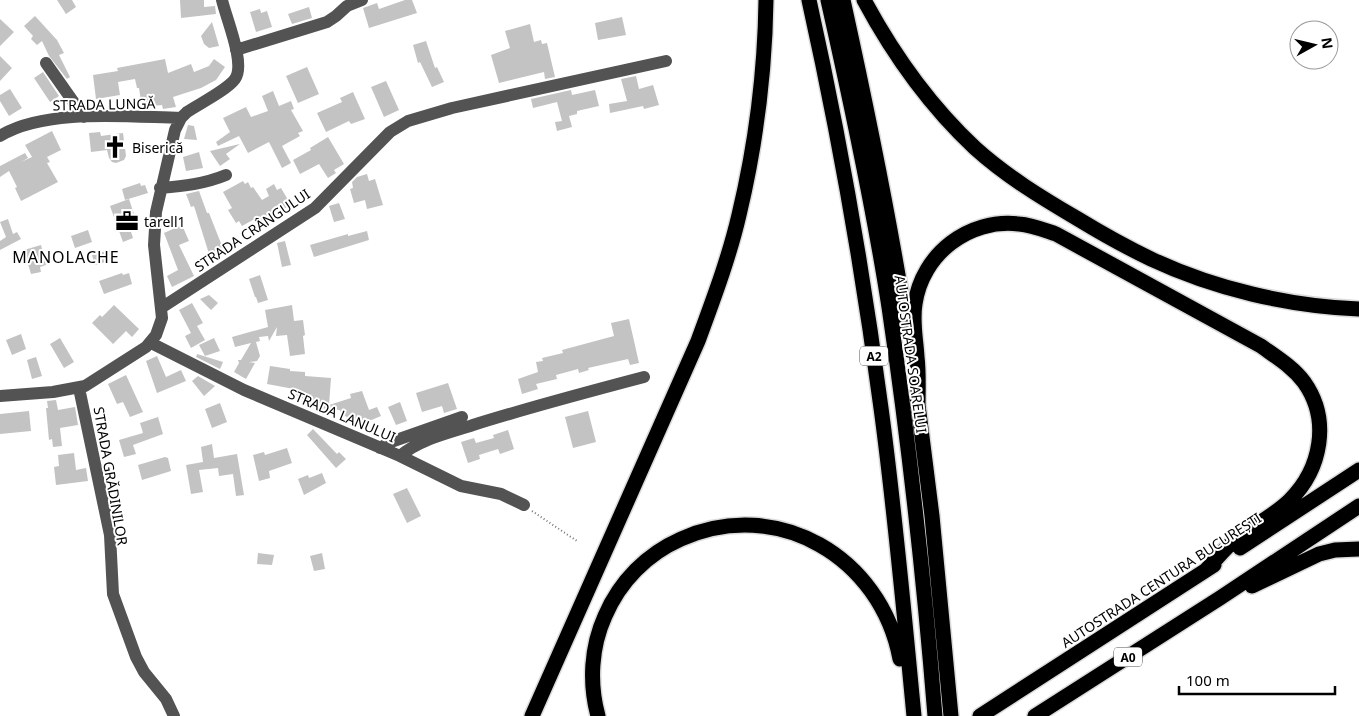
<svg xmlns="http://www.w3.org/2000/svg" width="1359" height="716" viewBox="0 0 1359 716" font-family="'Noto Sans',sans-serif">
	<style>
		.building { fill: #c3c3c3 }
		.lines { fill: none; stroke-linecap: round; stroke-linejoin: round }
		.highway-casing { stroke: #dbdbdb; stroke-width: 18 }
		.path { stroke: #757575; stroke-width: 2; stroke-dasharray: 1 2.5; stroke-linecap: butt }
		.minor { stroke: #535353; stroke-width: 12 }
		.highway { stroke: #000; stroke-width: 15 }
		.labels { text-anchor: middle; dominant-baseline: central; stroke-width: 4; stroke-linejoin: round; paint-order: stroke }
		.shield { fill: #fff; stroke: #4c4c4c; stroke-width: 1 }
		.shield-label { font-size: 12px; font-weight: bold; fill: #000 }
		.street-label { font-size: 14px; fill: #000; stroke: #fff }
		.poi-label { font-size: 14px; fill: #000; stroke: #fff; text-anchor: start }
		.quarter-label { font-size: 16px; letter-spacing: 1px; fill: #000; stroke: #fff }
	</style>
	<rect width="100%" height="100%" fill="#fff"/>
	<!-- building -->
	<path class="building" d="M 57,0 L 72,0 L 76,7 L 66,14 Z
		M 180,0 L 204,0 L 204,7 L 215,6 L 216,14 L 181,18 Z
		M 405,0 L 412,0 L 417,13 L 369,28 L 363,8 L 377,3 L 379,9 Z
		M 309,7 L 312,18 L 292,24 L 288,14 Z
		M 260,9 L 261,13 L 267,11 L 272,27 L 256,32 L 250,12 Z
		M 35,16 L 57,40 L 64,53 L 59,55 L 70,77 L 67,79 L 49,56 L 42,41 L 37,45 L 31,39 L 33,36 L 24,26 Z
		M 622,17 L 626,35 L 598,40 L 595,23 Z
		M 0,19 L 14,32 L 0,46 Z
		M 212,22 L 219,46 L 209,48 L 204,44 L 201,36 Z
		M 530,24 L 534,42 L 541,40 L 542,44 L 547,43 L 555,77 L 545,79 L 544,72 L 499,83 L 491,55 L 510,48 L 505,31 Z
		M 426,41 L 435,68 L 437,67 L 444,82 L 432,87 L 420,62 L 418,63 L 413,45 Z
		M 0,56 L 12,68 L 0,81 Z
		M 165,59 L 168,73 L 191,64 L 194,72 L 209,66 L 214,59 L 225,67 L 216,80 L 201,88 L 173,97 L 176,107 L 163,109 L 162,105 L 142,107 L 139,88 L 137,88 L 135,79 L 118,82 L 120,95 L 96,99 L 93,75 L 118,71 L 117,68 Z
		M 307,67 L 319,94 L 298,103 L 286,76 Z
		M 43,72 L 59,96 L 50,102 L 34,78 Z
		M 636,76 L 639,89 L 653,85 L 659,105 L 644,109 L 643,106 L 610,113 L 609,104 L 627,101 L 621,79 Z
		M 386,81 L 399,110 L 384,117 L 371,87 Z
		M 10,89 L 22,108 L 9,116 L 0,101 L 0,95 Z
		M 571,90 L 572,95 L 595,90 L 599,106 L 577,111 L 577,114 L 569,116 L 572,127 L 557,131 L 555,122 L 562,121 L 557,102 L 533,108 L 531,99 Z
		M 273,91 L 279,106 L 291,101 L 294,109 L 291,110 L 303,131 L 298,133 L 300,136 L 282,146 L 291,163 L 282,168 L 269,142 L 248,153 L 239,136 L 218,146 L 216,142 L 230,132 L 223,118 L 246,107 L 251,117 L 268,111 L 262,96 Z
		M 353,92 L 365,119 L 351,124 L 349,121 L 326,132 L 317,113 L 342,102 L 340,98 Z
		M 188,125 L 194,126 L 197,140 L 184,139 Z
		M 52,131 L 61,150 L 47,157 L 50,162 L 47,163 L 58,182 L 21,201 L 15,188 L 17,187 L 9,171 L 0,177 L 0,166 L 25,153 L 28,158 L 21,162 L 32,157 L 25,145 Z
		M 100,132 L 101,136 L 123,133 L 126,156 L 124,160 L 116,163 L 112,162 L 109,158 L 107,150 L 91,152 L 89,133 Z
		M 328,137 L 344,164 L 334,170 L 336,173 L 328,178 L 319,164 L 300,174 L 293,160 L 311,150 L 310,148 Z
		M 240,144 L 226,154 L 230,159 L 220,166 L 210,151 Z
		M 199,152 L 203,168 L 186,171 L 183,157 Z
		M 367,174 L 369,181 L 375,179 L 383,205 L 367,209 L 365,200 L 354,203 L 350,189 L 353,188 L 352,182 L 357,177 Z
		M 243,181 L 245,184 L 248,182 L 251,188 L 253,187 L 262,200 L 269,196 L 266,189 L 274,184 L 277,190 L 281,188 L 291,205 L 260,222 L 258,217 L 242,226 L 239,221 L 236,223 L 228,210 L 232,208 L 223,192 Z
		M 140,183 L 141,186 L 145,185 L 148,193 L 125,200 L 122,189 Z
		M 199,191 L 207,213 L 209,213 L 224,251 L 210,257 L 194,206 L 191,207 L 186,194 Z
		M 129,199 L 134,214 L 126,216 L 133,238 L 123,242 L 110,206 Z
		M 339,203 L 345,219 L 334,222 L 329,206 Z
		M 8,219 L 13,234 L 17,232 L 21,239 L 0,250 L 0,241 L 6,237 L 0,222 Z
		M 182,225 L 189,241 L 179,245 L 194,276 L 172,287 L 167,276 L 178,270 L 164,233 Z
		M 88,230 L 92,242 L 75,248 L 71,236 Z
		M 367,231 L 369,240 L 314,257 L 310,245 L 348,234 L 348,236 Z
		M 285,241 L 291,265 L 282,267 L 277,243 Z
		M 41,245 L 46,265 L 40,267 L 41,272 L 31,274 L 24,250 Z
		M 110,250 L 113,260 L 95,265 L 92,255 Z
		M 122,273 L 123,275 L 129,273 L 132,284 L 104,294 L 99,281 Z
		M 260,275 L 268,300 L 258,303 L 256,297 L 255,297 L 249,279 Z
		M 209,295 L 218,303 L 211,310 L 200,299 Z
		M 192,303 L 203,323 L 197,326 L 205,340 L 191,348 L 185,336 L 191,333 L 179,310 Z
		M 114,305 L 139,329 L 132,337 L 126,331 L 113,344 L 92,323 L 100,315 L 102,317 Z
		M 292,305 L 294,321 L 303,320 L 305,335 L 303,336 L 305,354 L 290,356 L 287,335 L 276,336 L 277,327 L 269,341 L 268,336 L 259,337 L 260,341 L 256,342 L 260,356 L 257,361 L 249,362 L 255,363 L 246,379 L 234,372 L 239,363 L 238,360 L 241,360 L 251,343 L 235,347 L 232,337 L 268,327 L 265,310 Z
		M 629,319 L 639,363 L 630,365 L 628,359 L 588,368 L 589,370 L 579,373 L 578,369 L 556,375 L 557,379 L 536,384 L 538,389 L 522,394 L 518,379 L 538,372 L 536,362 L 543,361 L 542,358 L 563,353 L 562,350 L 614,336 L 611,323 Z
		M 21,334 L 26,349 L 12,355 L 6,340 Z
		M 60,338 L 74,362 L 64,368 L 50,344 Z
		M 214,338 L 220,351 L 205,356 L 199,345 Z
		M 197,354 L 223,362 L 220,369 L 196,357 Z
		M 157,356 L 166,377 L 181,370 L 186,381 L 157,393 L 146,361 Z
		M 36,357 L 42,376 L 32,379 L 27,360 Z
		M 270,366 L 290,369 L 290,371 L 305,372 L 305,376 L 331,378 L 329,405 L 351,398 L 350,394 L 362,391 L 369,410 L 377,407 L 381,416 L 357,426 L 349,422 L 346,416 L 342,417 L 340,410 L 318,408 L 320,404 L 310,403 L 310,399 L 297,398 L 297,395 L 294,395 L 294,389 L 267,384 Z
		M 126,375 L 143,412 L 130,417 L 123,402 L 117,404 L 108,384 Z
		M 198,376 L 215,386 L 204,396 L 192,381 Z
		M 448,383 L 457,409 L 444,413 L 442,406 L 422,412 L 416,393 Z
		M 56,400 L 58,410 L 75,407 L 78,425 L 60,428 L 62,446 L 53,447 L 52,439 L 49,440 L 46,408 L 48,408 L 47,401 Z
		M 400,402 L 407,421 L 396,425 L 388,407 Z
		M 220,403 L 227,422 L 212,428 L 205,409 Z
		M 29,411 L 31,431 L 0,434 L 0,414 Z
		M 588,411 L 596,442 L 573,448 L 565,417 Z
		M 158,417 L 163,434 L 133,445 L 136,454 L 124,457 L 119,440 L 143,433 L 140,423 Z
		M 313,429 L 337,454 L 339,452 L 346,459 L 336,468 L 307,435 Z
		M 508,430 L 514,449 L 500,454 L 498,449 L 479,455 L 480,459 L 468,463 L 461,442 L 474,438 L 476,443 L 494,438 L 493,435 Z
		M 212,444 L 214,458 L 237,454 L 244,495 L 236,496 L 233,474 L 219,476 L 218,468 L 199,470 L 203,492 L 191,494 L 186,465 L 203,462 L 201,447 Z
		M 287,448 L 292,463 L 269,471 L 270,478 L 259,481 L 253,455 L 264,452 L 265,455 Z
		M 74,453 L 76,470 L 86,468 L 88,481 L 56,485 L 54,467 L 59,466 L 58,455 Z
		M 165,457 L 168,458 L 171,471 L 142,480 L 138,465 Z
		M 322,473 L 326,483 L 304,495 L 298,479 L 308,475 L 309,478 Z
		M 407,488 L 421,516 L 407,523 L 393,494 Z
		M 258,553 L 274,555 L 272,565 L 257,564 Z
		M 322,553 L 325,569 L 314,571 L 310,556 Z"/>
	<g class="lines">
		<defs>
			<path id="highway" d="M 809,0 C 839,135 863,271 881,408 C 895,511 904,613 914,716
				M 828,0 C 851,102 873,204 889,307 C 909,443 924,579 935,716
				M 843,0 C 867,109 890,219 907,330
				M 864,0 C 893,54 930,106 975,148 C 1006,176 1042,198 1078,219 C 1101,233 1126,247 1151,259 C 1215,289 1288,306 1359,309
				M 917,397 L 932,516 L 951,716
				M 918,407 C 918,390 919,374 917,357 C 916,339 912,322 915,304 C 922,254 969,218 1019,224 C 1032,225 1044,230 1056,234 L 1261,346 C 1276,357 1293,367 1304,382 C 1331,420 1321,469 1290,500 C 1275,515 1254,525 1238,538 C 1226,546 1216,560 1206,570
				M 1240,548 L 1359,470
				M 1252,586 L 1319,554 L 1335,550 L 1359,549
				M 532,716 L 698,341 C 713,300 729,258 739,215 C 756,144 765,72 766,0
				M 598,716 C 589,683 591,647 605,616 C 620,581 647,554 681,539 C 777,496 881,557 900,659
				M 980,716 L 1214,565
				M 1035,716 L 1220,598 L 1359,506"/>
		</defs>
		<!-- highway casing -->
		<use href="#highway" class="highway-casing"/>
		<!-- path -->
		<path class="path" d="M 532,511 L 577,541"/>
		<!-- minor -->
		<path class="minor" d="M 236,50 L 327,22 L 336,16 L 347,6 L 362,0
			M 46,63 L 84,117
			M 0,136 C 45,108 129,117 181,118
			M 160,188 C 184,186 204,184 226,175
			M 161,308 L 315,208 L 390,132 L 408,121 L 452,108 L 666,61
			M 151,343 L 244,390 L 400,456 L 461,486 L 501,494 L 524,505
			M 79,388 L 110,535 L 113,594 L 136,657 L 144,672 L 166,699 L 174,716
			M 0,396 L 53,392 L 85,386 L 146,347 L 156,335 L 162,318 L 154,245 L 156,212 L 175,130 L 181,118 L 187,112 C 199,104 227,90 235,79 C 246,64 226,18 222,0
			M 380,448 L 388,443 L 462,417
			M 400,456 C 420,439 449,433 473,425 C 530,407 587,392 644,377"/>
		<!-- highway -->
		<use href="#highway" class="highway"/>
	</g>
	<!-- icons -->
	<defs>
		<symbol id="church-bare" viewBox="-9 -9 18 18"><path d="M-1.2-6h2.4v3.5h3.3v2.4h-3.3V6h-2.4V-.1h-3.3v-2.4h3.3Z" fill="#000" stroke="#fff" stroke-width="2.5" paint-order="stroke"/></symbol>
		<symbol id="office-bare" viewBox="-9 -9 18 18"><path d="M-6-3h4V-5.5h4V-3h4V5H-6ZM-1-4.5V-3h2v-1.5ZM-6 0V1H6V0Z" fill="#000" stroke="#fff" stroke-width="2.5" paint-order="stroke"/></symbol>
	</defs>
	<g fill-rule="evenodd">
		<use href="#church-bare" x="99" y="131" width="32" height="32"/>
		<use href="#office-bare" x="111" y="205" width="32" height="32"/>
	</g>
	<g class="labels">
		<!-- shield labels -->
		<g class="shield">
			<rect x="860" y="346.5" width="28" height="19" rx="4"/>
			<rect x="1114" y="647.5" width="28" height="19" rx="4"/>
		</g>
		<g class="shield-label">
			<text x="874" y="356">A2</text>
			<text x="1128" y="657">A0</text>
		</g>
		<!-- street labels -->
		<g class="street-label">
			<text transform="translate(104 104) rotate(-1)">STRADA LUNGĂ</text>
			<text transform="translate(252 230) rotate(-34)">STRADA CRÂNGULUI</text>
			<text transform="translate(911 354) rotate(82)">AUTOSTRADA SOARELUI</text>
			<text transform="translate(342 415) rotate(23)">STRADA LANULUI</text>
			<text transform="translate(111 476) rotate(80)">STRADA GRĂDINILOR</text>
			<text transform="translate(1161 580) rotate(-33)">AUTOSTRADA CENTURA BUCUREȘTI</text>
		</g>
		<!-- poi labels -->
		<g class="poi-label">
			<text x="132" y="147">Biserică</text>
			<text x="144" y="221">tarell1</text>
		</g>
		<!-- quarter labels -->
		<g class="quarter-label">
			<text x="66" y="257">MANOLACHE</text>
		</g>
	</g>
	<!-- north arrow -->
	<g transform="translate(1314 45) rotate(82)"><circle r="24" fill="#ffffff" stroke="#999999"/>
	<path d="M0-4L9 19L0 12L-9 19Z" fill="#000000"/>
	<text y="-8" font-size="14" font-weight="bold" text-anchor="middle" fill="#000000">N</text>
	</g>
	<!-- scale -->
	<path d="M1179 686v8h156v-8" fill="none" stroke="#000000" stroke-width="2.5"/>
	<text x="1186" y="686" font-size="15" fill="#000000" stroke="#ffffff" stroke-width="4" paint-order="stroke">100 m</text>
</svg>
